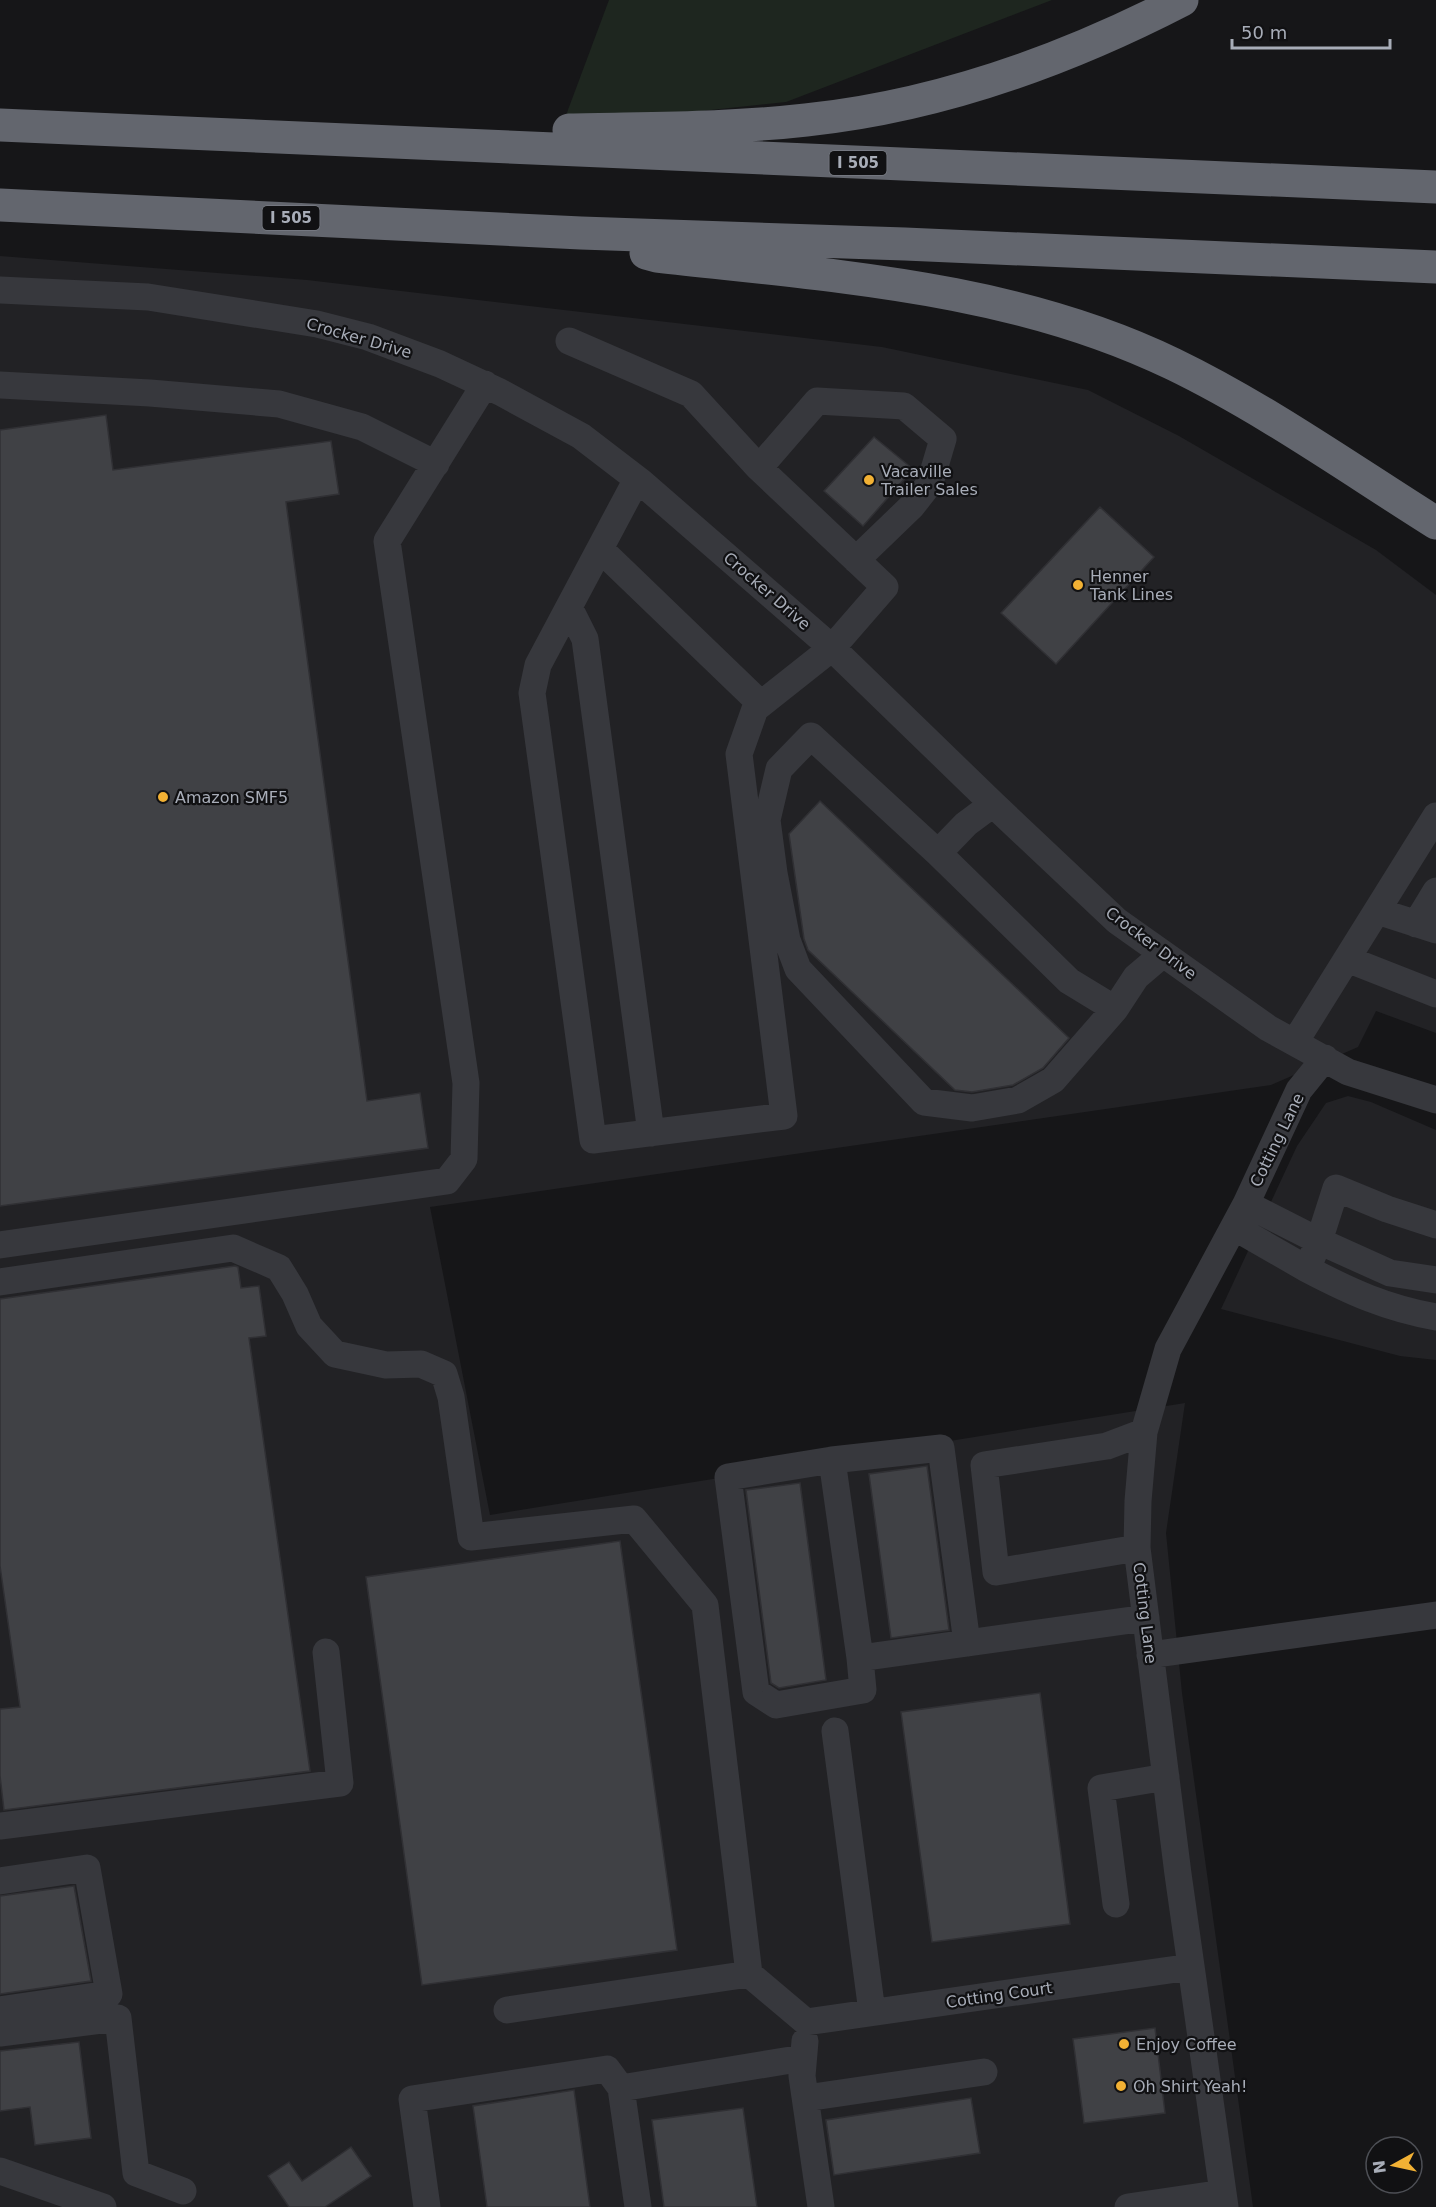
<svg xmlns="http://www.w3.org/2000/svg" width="1436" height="2207" viewBox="0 0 1436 2207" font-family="'DejaVu Sans',sans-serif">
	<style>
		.built { fill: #222225 }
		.green { fill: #1e261f }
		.building { fill: #404145; stroke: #303034; stroke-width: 1.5 }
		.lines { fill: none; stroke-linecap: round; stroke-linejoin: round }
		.minor { stroke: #37383d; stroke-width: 27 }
		.highway { stroke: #63666e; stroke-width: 33 }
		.poi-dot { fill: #f2b134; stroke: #111113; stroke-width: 2 }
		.labels { text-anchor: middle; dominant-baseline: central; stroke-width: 4.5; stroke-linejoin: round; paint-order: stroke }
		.shield { fill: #111113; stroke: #7b7e86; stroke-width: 1.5 }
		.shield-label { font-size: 15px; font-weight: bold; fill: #a8adb8 }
		.street-label { font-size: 16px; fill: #a8adb8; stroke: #111113 }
		.poi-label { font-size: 16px; fill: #a8adb8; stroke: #111113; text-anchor: start }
	</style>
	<rect width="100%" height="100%" fill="#161618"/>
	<!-- built -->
	<path class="built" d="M 0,256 L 307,280 L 882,347 L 1088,390 L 1179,436 L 1376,550 L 1436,595 L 1436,1033 L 1376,1011 L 1358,1047 L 1271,1085 L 430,1207 L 490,1515 L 1185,1403 L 1166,1533 L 1182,1693 L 1253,2207 L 0,2207 Z
		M 1348,1096 L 1371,1102 L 1436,1130 L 1436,1360 L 1400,1356 L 1221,1309 L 1297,1146 L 1326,1103 Z"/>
	<!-- green -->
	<path class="green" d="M 609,0 L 1052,0 L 786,102 L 562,126 Z"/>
	<!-- building -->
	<path class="building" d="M 106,415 L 113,470 L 331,441 L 339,494 L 286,502 L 367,1101 L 420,1093 L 428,1148 L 0,1206 L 0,430 Z
		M 874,437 L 913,469 L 863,526 L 824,491 Z
		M 1100,507 L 1154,557 L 1056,664 L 1001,613 Z
		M 820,801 L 1069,1038 L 1043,1068 L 1013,1085 L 972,1092 L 955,1090 L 808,950 L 804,939 L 789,834 Z
		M 235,1266 L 238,1267 L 241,1288 L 259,1286 L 266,1336 L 249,1338 L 310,1771 L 4,1810 L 0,1776 L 0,1709 L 20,1707 L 0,1566 L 0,1299 Z
		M 927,1466 L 949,1630 L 891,1638 L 869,1474 Z
		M 800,1483 L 826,1680 L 779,1688 L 771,1683 L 746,1490 Z
		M 620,1541 L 677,1950 L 422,1985 L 366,1577 Z
		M 1040,1693 L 1070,1924 L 932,1942 L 901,1712 Z
		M 74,1886 L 91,1981 L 0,1994 L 0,1896 Z
		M 1155,2028 L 1165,2113 L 1084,2123 L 1073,2039 Z
		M 79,2042 L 91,2138 L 35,2145 L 30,2107 L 0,2111 L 0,2051 Z
		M 574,2090 L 590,2207 L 487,2207 L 473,2106 Z
		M 971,2098 L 980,2153 L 834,2175 L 826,2120 Z
		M 743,2108 L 757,2207 L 664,2207 L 652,2120 Z
		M 351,2147 L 371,2176 L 325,2207 L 289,2207 L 268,2176 L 289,2162 L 302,2181 Z"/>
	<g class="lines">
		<!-- minor -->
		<path class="minor" d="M 0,290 L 148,297 L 317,324 L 368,337 L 440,364 L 500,392 L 581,436 L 641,482 L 832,648 L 993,804 L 1117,921 L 1268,1028 L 1348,1072 L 1436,1100
			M 569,341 L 691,394 L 759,468
			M 0,385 L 150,393 L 279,404 L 362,427 L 436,464
			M 637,479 L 538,665 L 532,693 L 593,1140 L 784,1116 L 739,754 L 755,709 L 832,648 L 885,587 L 759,468 L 817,401 L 904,406 L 943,439 L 930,483 L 912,506 L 856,560
			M 600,549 L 761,704
			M 569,607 L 585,639 L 651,1133
			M 938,853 L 966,824 L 993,804
			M 1377,911 L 1436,930
			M 1416,924 L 1436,891
			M 1347,959 L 1436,994
			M 1115,1009 L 1069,981 L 938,853 L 811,736 L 779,769 L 767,820 L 774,873 L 787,940 L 798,969 L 924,1102 L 972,1108 L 1018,1100 L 1053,1080 L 1115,1009 L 1136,977 L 1163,954
			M 1295,1042 L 1436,816
			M 1246,1204 L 1319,1241 L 1336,1188 L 1387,1209 L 1436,1225
			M 1234,1227 L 1307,1269 L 1319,1241 L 1390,1273 L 1436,1280
			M 0,1245 L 447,1181 L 464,1159 L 466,1083 L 387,541 L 485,384
			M 1307,1269 C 1351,1292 1386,1308 1436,1317
			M 0,1282 L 233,1248 L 279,1268 L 295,1294 L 309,1326 L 335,1354 L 386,1365 L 421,1364 L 444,1374 L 451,1397 L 471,1537 L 634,1519 L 705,1605 L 749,1974
			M 832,1460 L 941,1448 L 967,1643
			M 1137,1548 L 996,1572 L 984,1465 L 1107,1446 L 1144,1432
			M 1150,1655 L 1436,1615
			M 860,1658 L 863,1690 L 776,1705 L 756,1692 L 728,1477 L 832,1460 L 860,1658 L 1146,1618
			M 835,1731 L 872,2012
			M 0,1826 L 340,1783 L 326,1652
			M 0,1881 L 87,1868 L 109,1994 L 0,2010
			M 1116,1904 L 1101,1788 L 1166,1777
			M 507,2010 L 749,1974 L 806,2022
			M 806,2022 L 1191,1967
			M 0,2033 L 118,2018 L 136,2173 L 183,2191
			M 805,2041 L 802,2076 L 821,2207
			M 621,2088 L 638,2207
			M 806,2098 L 984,2072
			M 0,2171 L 103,2207
			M 427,2207 L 412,2099 L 607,2069 L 621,2088 L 803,2058
			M 1128,2207 L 1223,2193
			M 1225,2207 L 1178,1874 L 1137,1548 L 1138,1501 L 1144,1432 L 1168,1349 L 1246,1204 L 1299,1090 L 1325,1058"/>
		<!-- highway -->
		<path class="highway" d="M 0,125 L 1436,187
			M 569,130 C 648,128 727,129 806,120 C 939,106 1064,61 1182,0
			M 0,205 L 581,233 L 905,244 L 1436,267
			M 646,253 L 657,256 C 832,276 1012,286 1173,364 C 1264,408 1350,469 1436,523"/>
	</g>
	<!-- markers -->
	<g class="poi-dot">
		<circle cx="869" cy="480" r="6"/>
		<circle cx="1078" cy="585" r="6"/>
		<circle cx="163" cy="797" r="6"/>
		<circle cx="1124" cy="2044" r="6"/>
		<circle cx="1121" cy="2086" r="6"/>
	</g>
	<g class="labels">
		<!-- shield labels -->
		<g class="shield">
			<rect x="829.5" y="151" width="57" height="24" rx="4.5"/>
			<rect x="262.5" y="206" width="57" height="24" rx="4.5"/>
		</g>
		<g class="shield-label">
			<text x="858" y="163">I 505</text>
			<text x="291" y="218">I 505</text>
		</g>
		<!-- street labels -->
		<g class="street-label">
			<text transform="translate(359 338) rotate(16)">Crocker Drive</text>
			<text transform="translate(767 591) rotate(41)">Crocker Drive</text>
			<text transform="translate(1151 943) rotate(37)">Crocker Drive</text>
			<text transform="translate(1277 1140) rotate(-64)">Cotting Lane</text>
			<text transform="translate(1145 1613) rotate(83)">Cotting Lane</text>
			<text transform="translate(999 1995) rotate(-8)">Cotting Court</text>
		</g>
		<!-- poi labels -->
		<g class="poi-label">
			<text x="881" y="471">Vacaville<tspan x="881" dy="18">Trailer Sales</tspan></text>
			<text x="1090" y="576">Henner<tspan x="1090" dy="18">Tank Lines</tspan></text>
			<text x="175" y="797">Amazon SMF5</text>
			<text x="1136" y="2044">Enjoy Coffee</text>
			<text x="1133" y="2086">Oh Shirt Yeah!</text>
		</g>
	</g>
	<!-- north arrow -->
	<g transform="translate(1394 2165) rotate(262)"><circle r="28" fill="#111113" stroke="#4d4f55" stroke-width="1.5"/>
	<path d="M0-4.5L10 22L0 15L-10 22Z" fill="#f2b134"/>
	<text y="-9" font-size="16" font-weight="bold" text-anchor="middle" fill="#a8adb8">N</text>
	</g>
	<!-- scale -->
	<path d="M1232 39v9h158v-9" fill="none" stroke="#a8adb8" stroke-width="3"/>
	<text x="1241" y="39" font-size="18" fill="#a8adb8" stroke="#111113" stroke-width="4.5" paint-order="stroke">50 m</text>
</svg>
